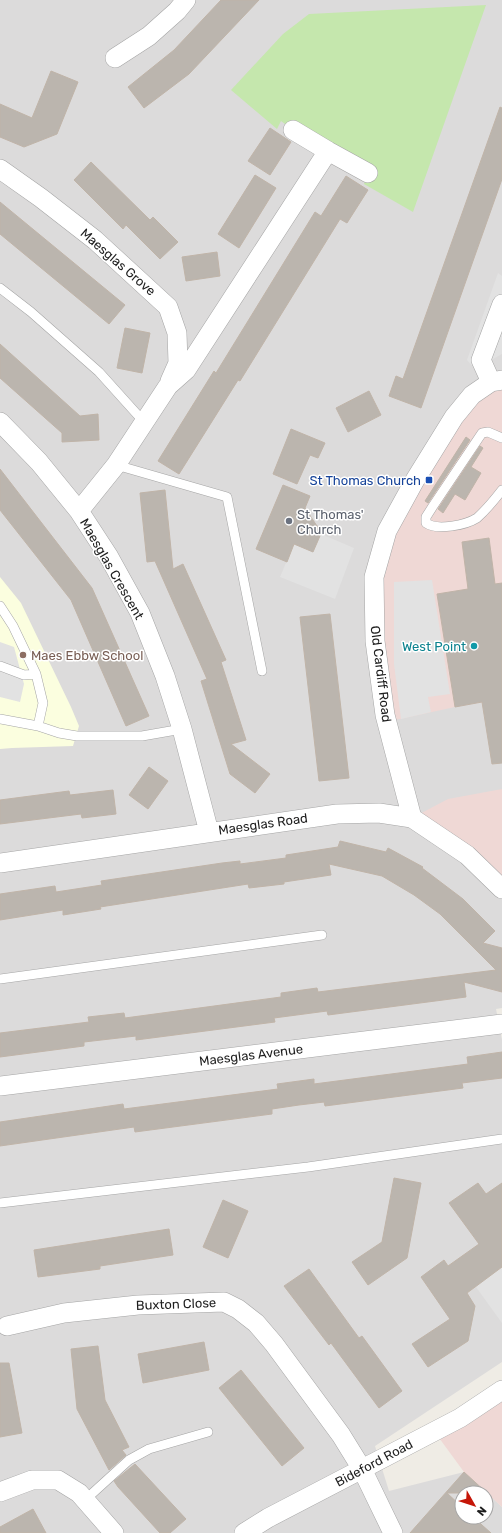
<svg xmlns="http://www.w3.org/2000/svg" width="502" height="1533" viewBox="0 0 502 1533" font-family="Rubik,sans-serif">
	<style>
		.residential { fill: #dcdbdb; fill-rule: evenodd }
		.commercial { fill: #efd8d5 }
		.education { fill: #fbfedf }
		.grass { fill: #c5e7ad }
		.parking { fill: #e2e2e2 }
		.building { fill: #bbb5ae; stroke: #c0b4a8 }
		.lines { fill: none; stroke-linecap: round; stroke-linejoin: round }
		.service-casing { stroke: #a5a5a5; stroke-width: 10 }
		.minor-casing { stroke: #a5a5a5; stroke-width: 20 }
		.service { stroke: #fff; stroke-width: 9 }
		.minor { stroke: #fff; stroke-width: 19 }
		.transit-dot { fill: #1a4fb4; stroke: #fff; stroke-width: 1.5 }
		.worship-dot { fill: #6b7280; stroke: #fff; stroke-width: 1.5 }
		.culture-dot { fill: #0f9aa8; stroke: #fff; stroke-width: 1.5 }
		.education-dot { fill: #8d6e63; stroke: #fff; stroke-width: 1.5 }
		.labels { text-anchor: middle; dominant-baseline: central; stroke-width: 3; stroke-linejoin: round; paint-order: stroke }
		.street-label { font-size: 13px; fill: #1e1e1e; stroke: #fff }
		.transit-label { font-size: 13px; fill: #164399; stroke: #fff; text-anchor: end }
		.worship-label { font-size: 13px; fill: #5b616d; stroke: #fff; text-anchor: start }
		.culture-label { font-size: 13px; fill: #0d838f; stroke: #fff; text-anchor: end }
		.education-label { font-size: 13px; fill: #785e54; stroke: #fff; text-anchor: start }
	</style>
	<rect width="100%" height="100%" fill="#efece5"/>
	<!-- residential -->
	<path class="residential" d="M 0,0 L 502,0 L 502,1008 L 496,1009 L 502,1040 L 502,1362 L 375,1446 L 389,1491 L 464,1472 L 502,1507 L 502,1533 L 0,1533 ZM 462,1493 L 486,1493 L 486,1517 L 462,1517 Z"/>
	<!-- commercial -->
	<path class="commercial" d="M 502,380 L 502,699 L 455,707 L 386,722 L 374,577 L 454,417 Z
		M 502,789 L 502,889 L 412,818 L 448,799 Z
		M 502,1390 L 502,1507 L 464,1472 L 434,1431 Z"/>
	<!-- education -->
	<path class="education" d="M 0,577 L 21,603 L 71,707 L 79,726 L 73,746 L 12,748 L 0,749 Z"/>
	<!-- grass -->
	<path class="grass" d="M 486,5 L 413,212 L 364,184 L 368,173 L 293,130 L 281,121 L 277,129 L 231,90 L 283,34 L 309,14 Z"/>
	<!-- parking -->
	<path class="parking" d="M 498,273 L 502,276 L 502,354 L 475,369 L 467,360 Z
		M 321,534 L 354,548 L 335,599 L 280,577 L 294,544 L 313,552 Z
		M 432,580 L 450,694 L 428,697 L 431,712 L 401,719 L 394,664 L 394,582 Z
		M 0,642 L 14,647 L 24,684 L 20,702 L 0,697 Z
		M 502,1267 L 502,1323 L 476,1287 Z"/>
	<!-- building -->
	<path class="building" d="M 221,0 L 259,0 L 189,74 L 144,108 L 128,87 L 174,50 Z
		M 51,71 L 78,82 L 57,134 L 24,147 L 0,137 L 0,104 L 32,118 Z
		M 500,107 L 502,108 L 502,179 L 421,408 L 389,396 L 396,376 L 403,379 Z
		M 270,128 L 291,142 L 270,175 L 248,161 Z
		M 91,162 L 150,220 L 153,217 L 178,242 L 160,259 L 126,225 L 123,229 L 74,180 Z
		M 255,175 L 276,188 L 239,248 L 218,234 Z
		M 346,176 L 368,190 L 347,223 L 340,219 L 240,381 L 238,380 L 179,474 L 158,461 L 214,371 L 216,373 L 315,212 L 321,216 Z
		M 0,202 L 125,305 L 109,324 L 0,234 Z
		M 217,252 L 220,276 L 186,281 L 182,257 Z
		M 125,328 L 150,333 L 142,373 L 117,368 Z
		M 0,344 L 80,416 L 98,414 L 99,440 L 62,442 L 62,433 L 0,378 Z
		M 369,391 L 381,415 L 348,432 L 336,408 Z
		M 291,429 L 325,443 L 318,458 L 310,455 L 297,484 L 273,474 Z
		M 466,437 L 470,440 L 428,503 L 425,501 Z
		M 480,446 L 483,448 L 471,467 L 481,473 L 465,500 L 455,494 L 443,513 L 438,509 Z
		M 0,469 L 92,588 L 149,716 L 126,726 L 71,600 L 0,510 Z
		M 283,485 L 310,496 L 305,508 L 317,526 L 323,529 L 313,552 L 294,544 L 287,562 L 256,549 Z
		M 165,490 L 173,569 L 183,564 L 226,660 L 221,662 L 246,740 L 231,744 L 270,774 L 255,793 L 230,774 L 201,681 L 207,679 L 155,561 L 147,562 L 140,493 Z
		M 489,538 L 495,584 L 502,583 L 502,763 L 492,764 L 482,702 L 455,707 L 437,594 L 468,589 L 462,542 Z
		M 330,614 L 349,778 L 319,781 L 300,617 Z
		M 149,767 L 168,781 L 148,809 L 129,795 Z
		M 113,790 L 116,814 L 82,818 L 81,814 L 0,824 L 0,800 L 69,791 L 70,795 Z
		M 340,841 L 386,852 L 388,848 L 423,867 L 422,868 L 463,899 L 495,931 L 483,943 L 502,948 L 502,992 L 464,982 L 466,997 L 328,1015 L 327,1011 L 274,1018 L 275,1022 L 136,1040 L 136,1036 L 84,1042 L 84,1046 L 0,1057 L 0,1033 L 89,1022 L 88,1017 L 124,1013 L 125,1018 L 281,997 L 281,993 L 317,988 L 318,992 L 496,970 L 440,914 L 414,895 L 382,876 L 329,864 L 331,875 L 284,882 L 284,884 L 249,888 L 248,884 L 100,907 L 101,909 L 63,915 L 63,910 L 0,920 L 0,894 L 55,886 L 56,892 L 102,885 L 101,881 L 222,863 L 240,861 L 240,864 L 286,858 L 286,855 L 338,847 Z
		M 502,1052 L 502,1078 L 462,1083 L 463,1088 L 325,1106 L 324,1102 L 299,1105 L 272,1109 L 272,1114 L 135,1132 L 134,1127 L 0,1146 L 0,1122 L 123,1104 L 124,1109 L 278,1089 L 277,1084 L 314,1079 L 314,1084 L 468,1064 L 467,1057 Z
		M 394,1178 L 421,1183 L 407,1258 L 368,1285 L 352,1262 L 382,1242 Z
		M 478,1183 L 486,1194 L 502,1183 L 502,1267 L 467,1293 L 475,1306 L 468,1341 L 428,1367 L 412,1344 L 450,1319 L 421,1277 L 444,1260 L 448,1266 L 479,1244 L 449,1203 Z
		M 223,1200 L 248,1211 L 228,1258 L 203,1247 Z
		M 169,1229 L 173,1255 L 100,1266 L 100,1269 L 38,1277 L 34,1250 Z
		M 309,1269 L 359,1338 L 362,1336 L 402,1391 L 379,1408 L 331,1343 L 329,1345 L 284,1286 Z
		M 204,1342 L 209,1370 L 143,1383 L 138,1354 Z
		M 98,1346 L 105,1400 L 129,1447 L 122,1450 L 126,1455 L 109,1470 L 77,1409 L 71,1349 Z
		M 0,1363 L 9,1363 L 22,1433 L 0,1437 Z
		M 241,1370 L 304,1448 L 282,1466 L 219,1388 Z
		M 135,1464 L 186,1519 L 170,1533 L 160,1533 L 118,1487 L 114,1481 Z
		M 464,1472 L 487,1493 L 447,1493 L 462,1507 L 462,1517 L 473,1517 L 491,1533 L 410,1533 Z
		M 33,1509 L 46,1533 L 0,1533 L 0,1527 Z"/>
	<g class="lines">
		<defs>
			<path id="service" d="M 0,288 L 31,312 L 99,372 L 144,422
				M 502,438 L 488,432 L 482,433 L 433,506 L 426,517 L 426,523 C 437,531 466,525 477,518 C 486,510 495,499 502,490
				M 116,465 L 227,497 L 262,671
				M 0,606 L 13,626 L 36,674 L 43,703 L 38,726
				M 0,666 L 24,675 L 36,674
				M 0,719 L 38,726 L 59,733 L 77,736 L 142,736 L 182,729
				M 0,979 L 322,935
				M 0,1203 L 308,1167 L 502,1139
				M 85,1500 L 129,1460 L 149,1449 L 208,1432"/>
			<path id="minor" d="M 115,58 L 149,36 L 177,11 L 186,0
				M 293,130 L 328,151
				M 0,169 L 41,198 L 95,240 L 168,307 L 177,333 L 178,363 L 170,381
				M 491,382 L 481,360 L 502,304
				M 0,422 L 39,462 L 79,511 L 109,557 L 140,613 L 165,676 L 182,729 L 209,832
				M 79,511 L 116,465 L 168,386 L 186,370 L 328,151 L 368,173
				M 412,818 L 385,715 L 375,641 L 374,577 L 387,531 L 415,480 L 454,417 L 472,395 L 491,382 L 502,380
				M 0,863 L 337,814 L 379,813 L 412,818 L 467,855 L 502,889
				M 0,1086 L 502,1024
				M 7,1326 L 64,1313 L 138,1305 L 224,1302 L 238,1309 L 256,1323 L 274,1344 L 341,1435 L 362,1469 L 393,1533
				M 0,1492 L 32,1480 L 58,1480 L 79,1493 L 114,1533
				M 244,1533 L 268,1518 L 460,1418 L 502,1390"/>
		</defs>
		<!-- service casing -->
		<use href="#service" class="service-casing"/>
		<!-- minor casing -->
		<use href="#minor" class="minor-casing"/>
		<!-- service -->
		<use href="#service" class="service"/>
		<!-- minor -->
		<use href="#minor" class="minor"/>
	</g>
	<!-- markers -->
	<rect class="transit-dot" x="425" y="476" width="8" height="8" rx="2"/>
	<circle class="worship-dot" cx="289" cy="521" r="4"/>
	<circle class="culture-dot" cx="474" cy="646" r="4"/>
	<circle class="education-dot" cx="23" cy="655" r="4"/>
	<g class="labels">
		<!-- street labels -->
		<g class="street-label">
			<text transform="translate(118 262) rotate(41)">Maesglas Grove</text>
			<text transform="translate(112 569) rotate(60)">Maesglas Crescent</text>
			<text transform="translate(381 674) rotate(83)">Old Cardiff Road</text>
			<text transform="translate(263 824) rotate(-8)">Maesglas Road</text>
			<text transform="translate(251 1055) rotate(-7)">Maesglas Avenue</text>
			<text transform="translate(176 1304) rotate(-2)">Buxton Close</text>
			<text transform="translate(374 1463) rotate(-28)">Bideford Road</text>
		</g>
		<!-- transit labels -->
		<g class="transit-label">
			<text x="421" y="480">St Thomas Church</text>
		</g>
		<!-- worship labels -->
		<g class="worship-label">
			<text x="297" y="514">St Thomas'<tspan x="297" dy="15">Church</tspan></text>
		</g>
		<!-- culture labels -->
		<g class="culture-label">
			<text x="466" y="646">West Point</text>
		</g>
		<!-- education labels -->
		<g class="education-label">
			<text x="31" y="655">Maes Ebbw School</text>
		</g>
	</g>
	<!-- north arrow -->
	<g transform="translate(474 1505) rotate(129)"><circle r="19" fill="#ffffff" stroke="#a5a5a5"/>
	<path d="M0-3L7 15L0 10L-7 15Z" fill="#c51608"/>
	<text y="-6" font-size="11" font-weight="bold" text-anchor="middle" fill="#1e1e1e">N</text>
	</g>
</svg>
